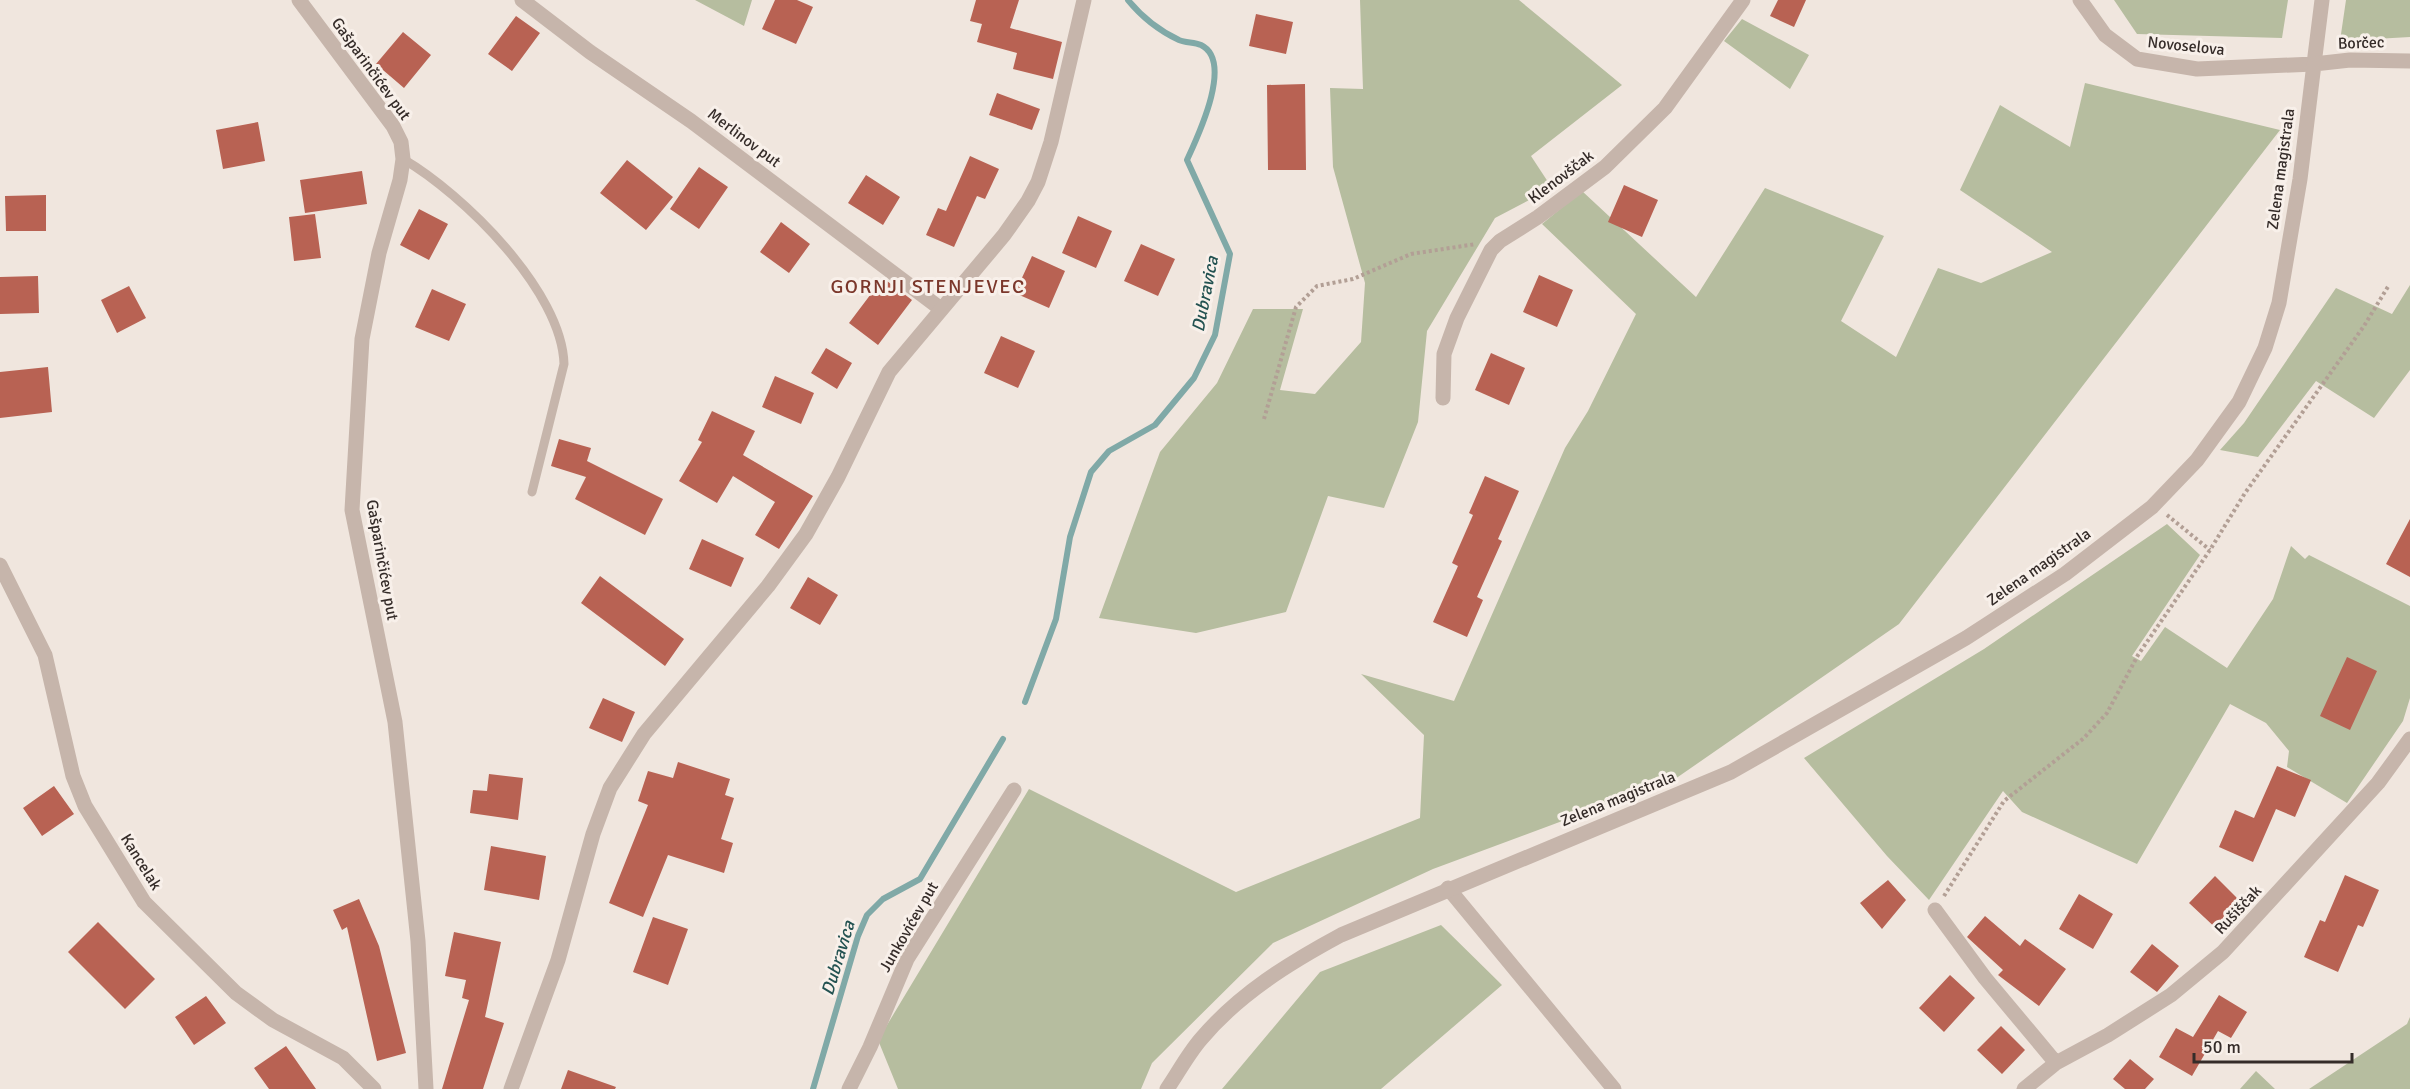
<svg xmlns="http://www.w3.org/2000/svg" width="2410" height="1089" viewBox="0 0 2410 1089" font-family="Signika,sans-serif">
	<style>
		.green { fill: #b6bd9f }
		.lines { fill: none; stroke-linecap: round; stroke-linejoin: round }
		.stream { stroke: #80a9a7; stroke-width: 6 }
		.building { fill: #b86253 }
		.path { stroke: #b29f95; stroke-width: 4; stroke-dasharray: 3 3; stroke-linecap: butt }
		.service { stroke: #c6b5ab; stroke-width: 9 }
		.minor { stroke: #c6b5ab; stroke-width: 15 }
		.tertiary { stroke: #c6b5ab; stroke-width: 15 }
		.labels { text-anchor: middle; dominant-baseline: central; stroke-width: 6; stroke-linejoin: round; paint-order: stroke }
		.street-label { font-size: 16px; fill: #352c29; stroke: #f8f0ea }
		.water-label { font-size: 18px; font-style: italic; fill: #235251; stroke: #f8f0ea }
		.quarter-label { font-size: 20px; letter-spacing: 1.5px; fill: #7b372b; stroke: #f8f0ea }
	</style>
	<rect width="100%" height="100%" fill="#f0e6de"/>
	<!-- green -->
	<path class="green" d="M 695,0 L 752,0 L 744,26 Z
		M 1360,0 L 1519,0 L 1622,85 L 1531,156 L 1552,188 L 1495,218 L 1427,331 L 1418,422 L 1384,508 L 1328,496 L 1286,612 L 1196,633 L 1099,618 L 1160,452 L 1217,383 L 1253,309 L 1303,309 L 1280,390 L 1315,394 L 1361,342 L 1365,283 L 1333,167 L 1330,88 L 1363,89 Z
		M 2114,0 L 2288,0 L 2282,38 L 2137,34 Z
		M 2346,0 L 2410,0 L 2410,37 L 2340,41 Z
		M 1742,19 L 1809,55 L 1790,89 L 1724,41 Z
		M 2085,83 L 2280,130 L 1899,624 L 1675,779 L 1433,869 L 1273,943 L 1152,1063 L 1141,1089 L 898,1089 L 878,1040 L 1029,789 L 1236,892 L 1420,818 L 1424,735 L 1361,674 L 1454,701 L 1565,448 L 1588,411 L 1636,314 L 1542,224 L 1582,191 L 1696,297 L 1765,188 L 1884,236 L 1841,321 L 1896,357 L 1938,268 L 1981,283 L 2052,252 L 1960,190 L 2000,105 L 2070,147 Z
		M 2410,285 L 2410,370 L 2374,418 L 2316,381 L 2258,457 L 2220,450 L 2244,423 L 2336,288 L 2392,314 Z
		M 2167,524 L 2200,555 L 2132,656 L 2141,661 L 2165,627 L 2227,668 L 2273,599 L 2291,546 L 2305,559 L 2309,555 L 2410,606 L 2410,698 L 2403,721 L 2347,803 L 2287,767 L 2289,751 L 2266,723 L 2230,704 L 2137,864 L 2022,812 L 2003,791 L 1929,900 L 1887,856 L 1804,758 L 1984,649 Z
		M 1441,925 L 1502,985 L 1381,1089 L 1222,1089 L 1320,972 Z
		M 2410,1017 L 2410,1089 L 2309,1089 L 2407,1024 Z
		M 2256,1071 L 2275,1089 L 2240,1089 Z"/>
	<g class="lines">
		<!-- stream -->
		<path class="stream" d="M 1025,702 L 1056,619 L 1070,537 L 1091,472 L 1109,451 L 1155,425 L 1194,378 L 1215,335 L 1230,254 L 1187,160 C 1198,136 1234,61 1201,45 C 1194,42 1186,43 1179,40 C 1160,31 1141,16 1128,0
			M 813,1089 L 858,936 L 867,915 L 883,899 L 920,879 L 1003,739"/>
	</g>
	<!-- building -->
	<path class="building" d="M 775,0 L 797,0 L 813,7 L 796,44 L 762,29 Z
		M 976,0 L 1019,0 L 1010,28 L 1062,42 L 1053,79 L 1013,69 L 1017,53 L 977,42 L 982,24 L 970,21 Z
		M 1778,0 L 1806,0 L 1794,27 L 1770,16 Z
		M 1256,14 L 1293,22 L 1286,54 L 1249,46 Z
		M 516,16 L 540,33 L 512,71 L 488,54 Z
		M 403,32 L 431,55 L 404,88 L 376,64 Z
		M 1305,84 L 1306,170 L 1268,170 L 1267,85 Z
		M 997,93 L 1040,109 L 1032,130 L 989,115 Z
		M 258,122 L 265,161 L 223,169 L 216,130 Z
		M 970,156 L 999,169 L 985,199 L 977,196 L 954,247 L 926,235 L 938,208 L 946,211 Z
		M 627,160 L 673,197 L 646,230 L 600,193 Z
		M 699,167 L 728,187 L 699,229 L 670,209 Z
		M 362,171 L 367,204 L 305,213 L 300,180 Z
		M 866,175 L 900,197 L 883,225 L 848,203 Z
		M 1624,185 L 1658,200 L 1642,237 L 1608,222 Z
		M 46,195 L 46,231 L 6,231 L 5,196 Z
		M 419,209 L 448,224 L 429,260 L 400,245 Z
		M 315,214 L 321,258 L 294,261 L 289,217 Z
		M 1078,216 L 1112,231 L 1096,268 L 1062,253 Z
		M 781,222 L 810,244 L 789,273 L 760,252 Z
		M 1141,244 L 1175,259 L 1158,296 L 1124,281 Z
		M 1032,256 L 1065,271 L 1049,308 L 1015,293 Z
		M 1539,275 L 1573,290 L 1557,327 L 1523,312 Z
		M 38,276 L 39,313 L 0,314 L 0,277 Z
		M 883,278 L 912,300 L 878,345 L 849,323 Z
		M 129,286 L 146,318 L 117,333 L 101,300 Z
		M 432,289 L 466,304 L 449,341 L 415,327 Z
		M 1001,336 L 1035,351 L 1018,388 L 984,373 Z
		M 826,348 L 852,363 L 837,389 L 811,373 Z
		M 1491,353 L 1525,368 L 1509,405 L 1475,390 Z
		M 48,367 L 52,412 L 0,418 L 0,372 Z
		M 775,376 L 814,393 L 801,424 L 762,407 Z
		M 712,411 L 755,431 L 743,455 L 813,496 L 779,549 L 755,535 L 775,502 L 733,476 L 717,503 L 679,481 L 702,442 L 698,440 Z
		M 559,439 L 591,448 L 587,461 L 663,499 L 645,535 L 575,499 L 586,477 L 551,466 Z
		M 1485,476 L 1519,491 L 1498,539 L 1502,541 L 1477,597 L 1483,600 L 1467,637 L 1433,622 L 1458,566 L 1452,563 L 1473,515 L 1469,513 Z
		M 2410,519 L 2410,577 L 2386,564 Z
		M 702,539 L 744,558 L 731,587 L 689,569 Z
		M 600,576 L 684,639 L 665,666 L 581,603 Z
		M 808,577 L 838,595 L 820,625 L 790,608 Z
		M 2347,657 L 2377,671 L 2350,730 L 2320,716 Z
		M 603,698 L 635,712 L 622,742 L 589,728 Z
		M 678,762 L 730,779 L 725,795 L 734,798 L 721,839 L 733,843 L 724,873 L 668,855 L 643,917 L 609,903 L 648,805 L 638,801 L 648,771 L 673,778 Z
		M 2277,766 L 2311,780 L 2295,817 L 2276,809 L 2253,862 L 2219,847 L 2235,810 L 2254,818 Z
		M 489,774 L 523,778 L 518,820 L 470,813 L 473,790 L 487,791 Z
		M 54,786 L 74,814 L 42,836 L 23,808 Z
		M 491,846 L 546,856 L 539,900 L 484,890 Z
		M 2345,875 L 2379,890 L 2363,927 L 2358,925 L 2338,972 L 2304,957 L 2320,920 L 2325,922 Z
		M 2215,876 L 2245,906 L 2220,932 L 2189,903 Z
		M 1888,880 L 1906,900 L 1882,929 L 1860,903 Z
		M 2079,894 L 2113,914 L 2093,949 L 2059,929 Z
		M 359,899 L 379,946 L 406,1053 L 377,1061 L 347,927 L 342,930 L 333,910 Z
		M 1985,916 L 2020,946 L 2025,939 L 2066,969 L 2039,1006 L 1998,975 L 2003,970 L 1967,937 Z
		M 653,917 L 688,929 L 668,985 L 633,972 Z
		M 98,922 L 155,979 L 125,1009 L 68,952 Z
		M 454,932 L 501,942 L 485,1017 L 504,1023 L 483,1089 L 442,1089 L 469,1000 L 462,998 L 466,980 L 445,976 Z
		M 2152,944 L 2179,966 L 2157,992 L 2130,972 Z
		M 1950,975 L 1975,998 L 1944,1032 L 1919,1008 Z
		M 2219,995 L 2247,1012 L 2231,1038 L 2218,1031 L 2192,1076 L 2159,1057 L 2176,1028 L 2193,1037 Z
		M 206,996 L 226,1023 L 194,1045 L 175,1017 Z
		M 2001,1026 L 2025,1050 L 2002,1074 L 1977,1050 Z
		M 286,1046 L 316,1089 L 269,1089 L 254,1068 Z
		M 2130,1059 L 2154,1079 L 2145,1089 L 2125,1089 L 2113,1079 Z
		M 568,1070 L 616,1087 L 615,1089 L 561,1089 Z"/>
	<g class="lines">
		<!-- path -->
		<path class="path" d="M 1264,419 L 1296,307 L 1317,286 L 1353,279 L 1411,254 L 1476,244
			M 2167,515 L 2210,550
			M 1944,896 L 2004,801 L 2084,738 L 2107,713 L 2138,655 L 2210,550 L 2245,493 L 2364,326 L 2389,285"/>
		<!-- service -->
		<path class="service" d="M 403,159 C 463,194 562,291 564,364 L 532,492"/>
		<!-- minor -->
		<path class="minor" d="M 299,0 L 393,126 L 401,142 L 403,159 L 400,180 L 379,253 L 362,339 L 352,510 L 395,722 L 418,941 L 426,1089
			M 522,0 L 590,52 L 691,121 L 941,309
			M 2080,0 L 2105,35 L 2137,59 L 2197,69 L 2314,64 L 2322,0
			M 1443,398 L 1444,354 L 1457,318 L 1491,250 L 1500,241 L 1538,217 L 1605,167 L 1665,108 L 1743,0
			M 0,565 L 45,655 L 73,776 L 85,806 L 144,902 L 236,993 L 273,1020 L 343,1058 L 374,1089
			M 1448,888 L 1614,1089
			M 1935,910 L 1985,978 L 2056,1063
			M 849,1089 L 870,1047 L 907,959 L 1014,790
			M 2024,1089 L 2056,1063 L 2108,1035 L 2171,995 L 2223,952 L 2378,783 L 2410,739"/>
		<!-- tertiary -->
		<path class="tertiary" d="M 511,1089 L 558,960 L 593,834 L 610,788 L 644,734 L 768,586 L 806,534 L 838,477 L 889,372 L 1004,235 L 1028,201 L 1038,182 L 1051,142 L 1084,0
			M 1167,1089 C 1178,1073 1188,1054 1201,1039 C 1239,994 1289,963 1341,935 L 1731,772 L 1966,638 L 2065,574 L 2152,507 L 2197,460 L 2239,402 L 2265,348 L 2279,303 L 2300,179 L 2314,64 L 2350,60 L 2410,61"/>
	</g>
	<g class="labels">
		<!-- street labels -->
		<g class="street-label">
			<text transform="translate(2361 43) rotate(-2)">Borčec</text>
			<text transform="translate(2186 46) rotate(6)">Novoselova</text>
			<text transform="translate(371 69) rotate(54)">Gašparinčićev put</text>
			<text transform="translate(744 138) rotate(37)">Merlinov put</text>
			<text transform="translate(2281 169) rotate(-82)">Zelena magistrala</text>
			<text transform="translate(1561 177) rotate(-37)">Klenovščak</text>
			<text transform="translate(382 560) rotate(80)">Gašparinčićev put</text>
			<text transform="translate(2039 567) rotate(-35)">Zelena magistrala</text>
			<text transform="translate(1618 799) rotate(-22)">Zelena magistrala</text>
			<text transform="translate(141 862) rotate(58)">Kancelak</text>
			<text transform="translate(2238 910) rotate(-47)">Rušiščak</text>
			<text transform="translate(909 927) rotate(-60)">Junkovićev put</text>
		</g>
		<!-- water labels -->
		<g class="water-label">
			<text transform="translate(1205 294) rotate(-79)">Dubravica</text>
			<text transform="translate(838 958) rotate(-73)">Dubravica</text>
		</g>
		<!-- quarter labels -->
		<g class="quarter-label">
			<text x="928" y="286">GORNJI STENJEVEC</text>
		</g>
	</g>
	<!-- scale -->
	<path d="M2194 1053v9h158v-9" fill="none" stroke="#352c29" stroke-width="3"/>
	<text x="2203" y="1053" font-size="18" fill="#352c29" stroke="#f8f0ea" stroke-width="4.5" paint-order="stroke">50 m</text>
</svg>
